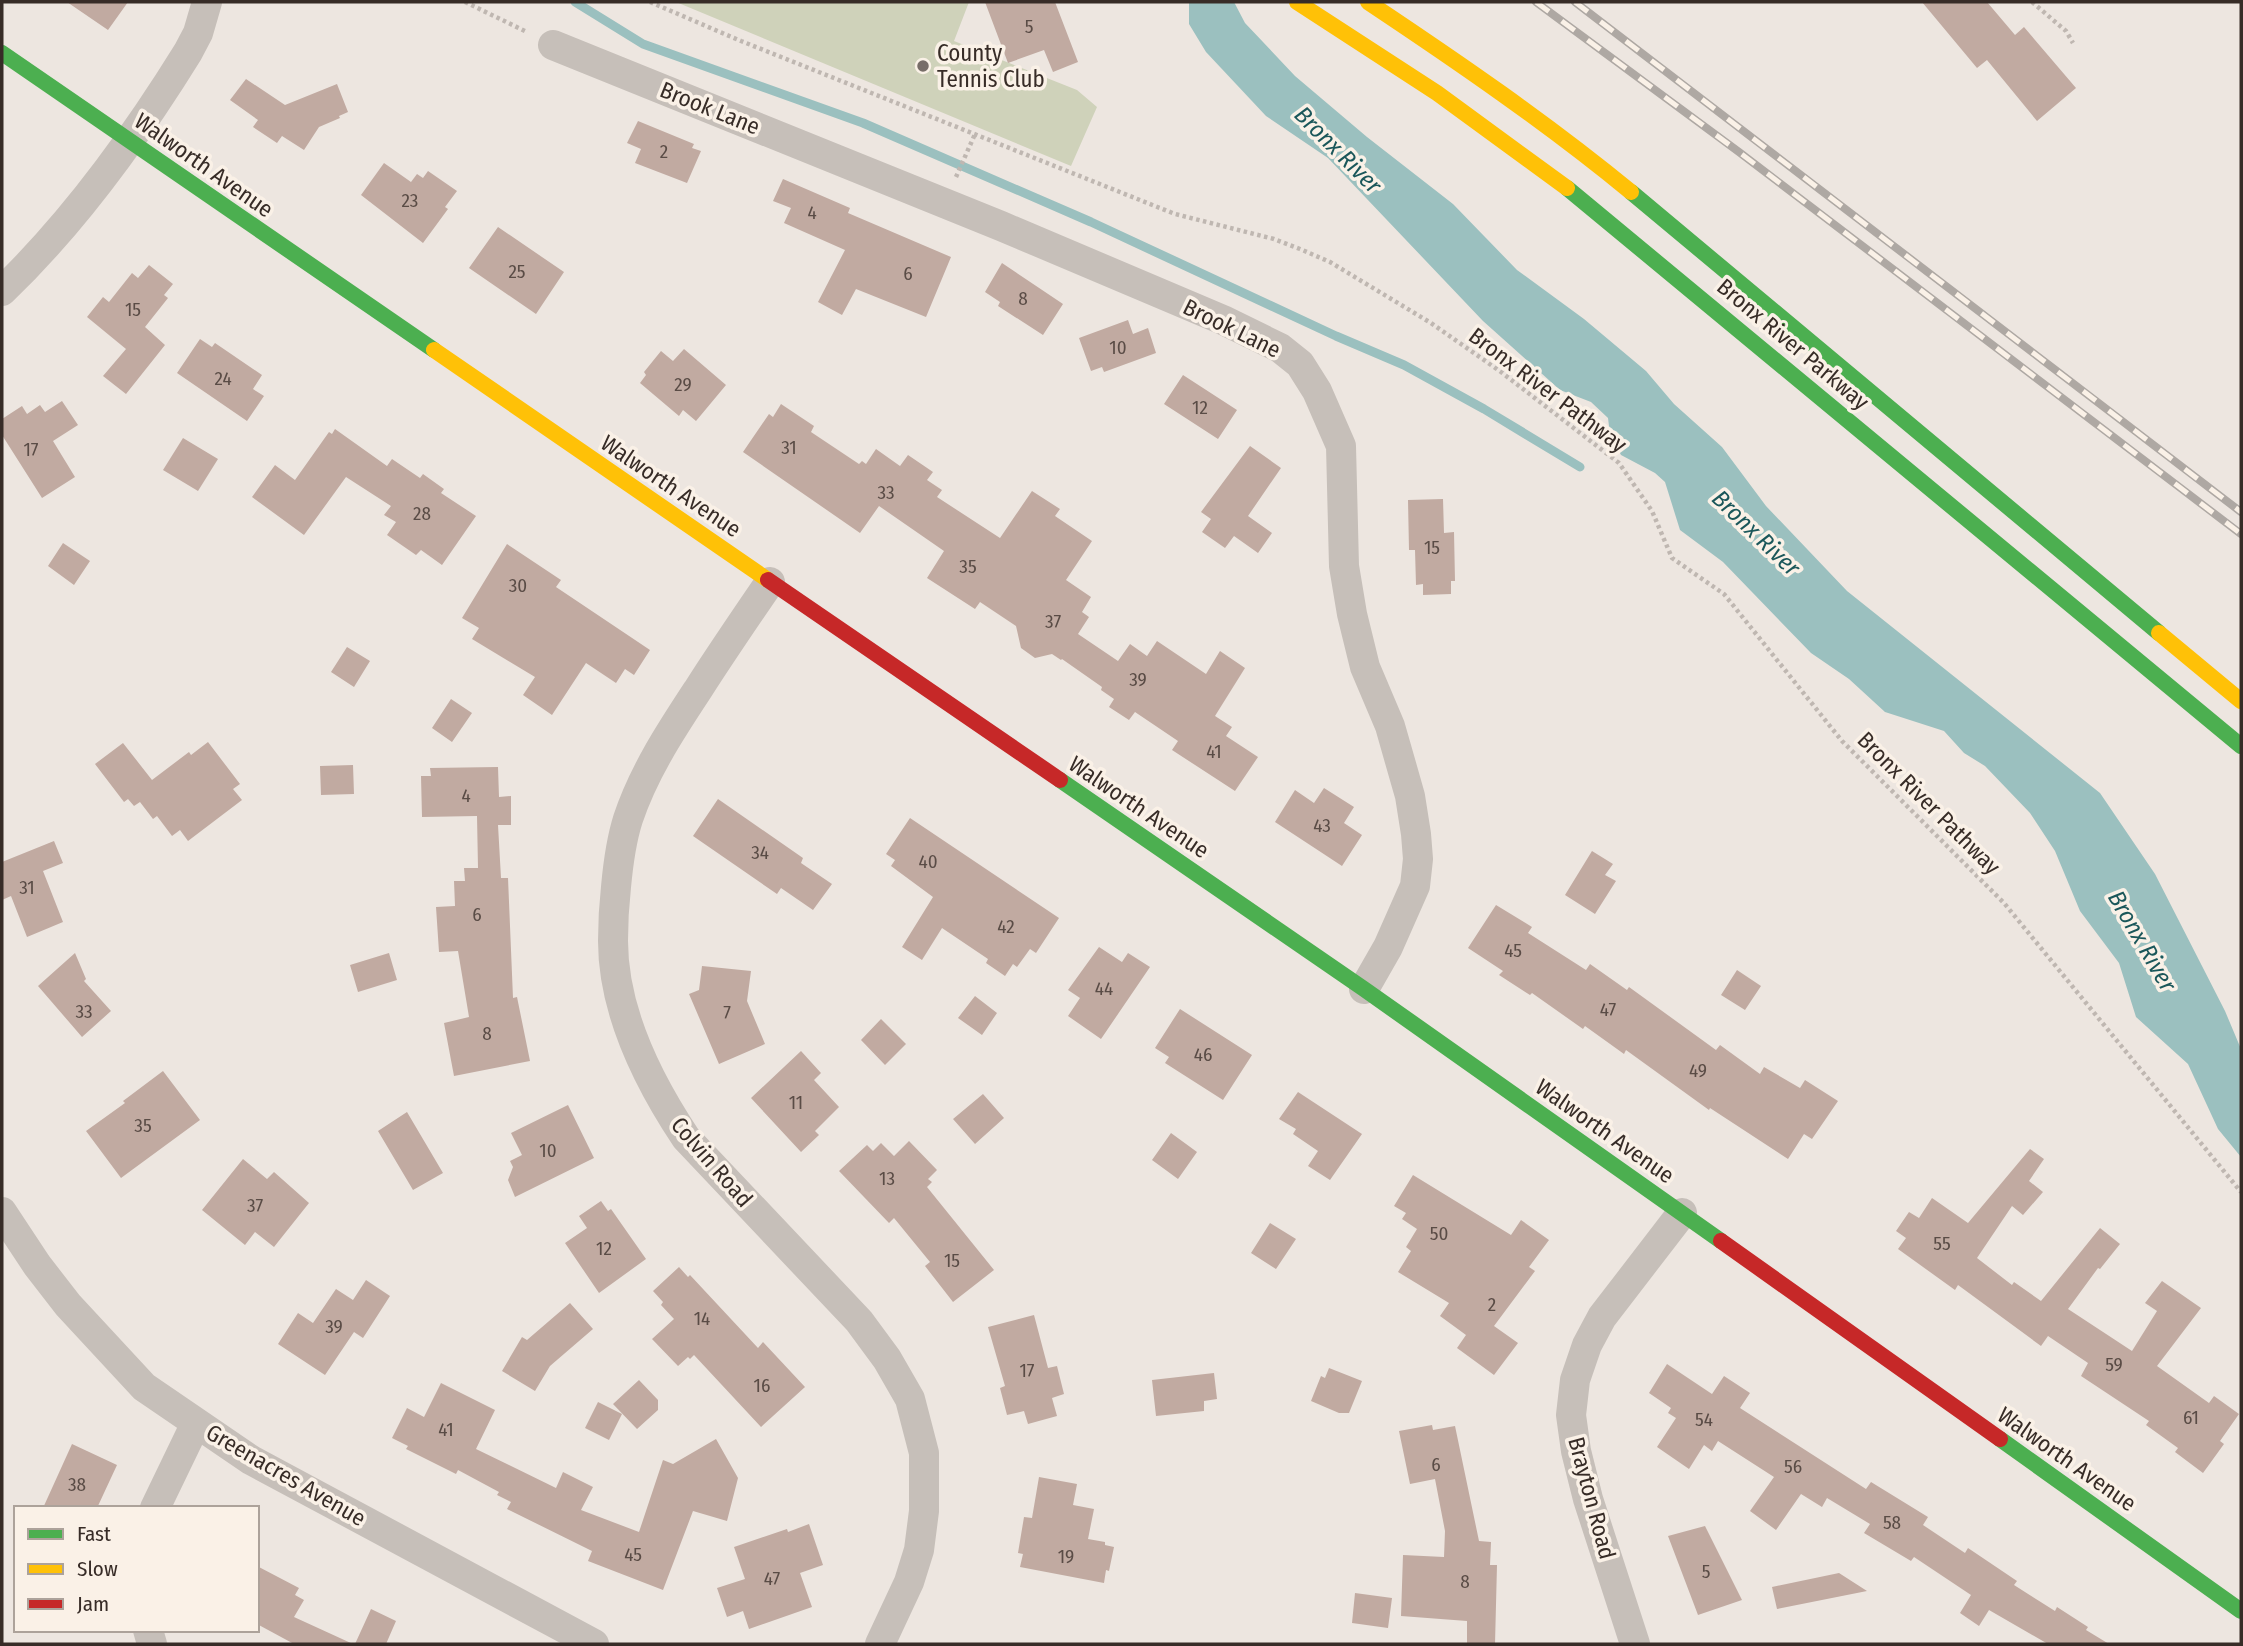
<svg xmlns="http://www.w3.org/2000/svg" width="2243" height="1646" viewBox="0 0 2243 1646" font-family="'Fira Sans Condensed',sans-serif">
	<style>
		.green { fill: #cfd2ba }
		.water { fill: #9bc0bf }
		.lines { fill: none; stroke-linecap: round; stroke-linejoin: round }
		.stream { stroke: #9bc0bf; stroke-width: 9 }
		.building { fill: #c1aaa1 }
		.path { stroke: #bfb7b1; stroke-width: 4.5; stroke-dasharray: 3.5 3.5; stroke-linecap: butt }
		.street { stroke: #c6bfb9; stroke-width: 30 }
		.fast { stroke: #4caf50; stroke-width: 16 }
		.slow { stroke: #ffc107; stroke-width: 16 }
		.jam { stroke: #c62828; stroke-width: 16 }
		.rail-casing { stroke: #aea8a3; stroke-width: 8 }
		.rail { stroke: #faf1e7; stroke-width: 5; stroke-dasharray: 16; stroke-linecap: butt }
		.poi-dot { fill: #776d68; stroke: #faf1e7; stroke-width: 2.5 }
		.labels { text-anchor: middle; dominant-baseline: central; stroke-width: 7; stroke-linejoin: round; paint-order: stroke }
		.number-label { font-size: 19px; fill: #5a4c46 }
		.poi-label { font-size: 23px; fill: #372c27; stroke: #faf1e7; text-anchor: start }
		.street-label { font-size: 23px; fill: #372c27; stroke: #faf1e7 }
		.water-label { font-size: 24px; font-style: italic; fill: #1b575a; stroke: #faf1e7 }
	</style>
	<rect width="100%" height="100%" fill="#ede6e0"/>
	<!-- green -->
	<path class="green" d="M 676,2 L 969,2 L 954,41 L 1077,90 L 1097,107 L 1071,166 Z"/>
	<!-- water -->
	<path class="water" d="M 1189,2 L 1234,2 L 1245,23 L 1295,76 L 1367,137 L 1453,204 L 1517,270 L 1584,319 L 1646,371 L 1674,404 L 1722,447 L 1766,506 L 1847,591 L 2100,793 L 2155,874 L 2225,1011 L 2241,1049 L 2241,1157 L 2218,1129 L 2188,1064 L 2136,1017 L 2119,963 L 2080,911 L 2055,851 L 2030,813 L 1985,766 L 1964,753 L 1944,731 L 1885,712 L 1849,679 L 1811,653 L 1723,562 L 1680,530 L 1665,482 L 1655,473 L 1621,455 L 1610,434 L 1608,418 L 1591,402 L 1560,390 L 1483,321 L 1328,158 L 1266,116 L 1206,52 L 1189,24 Z"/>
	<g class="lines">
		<!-- stream -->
		<path class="stream" d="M 575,2 L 643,44 L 863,123 L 1091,222 L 1336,336 L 1404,365 L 1484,409 L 1580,467"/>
	</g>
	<!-- building -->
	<path class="building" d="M 67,2 L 128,2 L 108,30 Z
		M 985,2 L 1055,2 L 1078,62 L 1053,72 L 1044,50 L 1008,63 Z
		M 1922,2 L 1987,2 L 2015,35 L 2024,27 L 2076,88 L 2037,121 L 1987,60 L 1977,68 Z
		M 246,79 L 285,105 L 337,84 L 348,112 L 339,116 L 340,118 L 319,127 L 304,150 L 282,136 L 277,143 L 253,127 L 258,120 L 230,100 Z
		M 638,121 L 694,144 L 692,148 L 701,151 L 687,183 L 635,163 L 641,149 L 627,143 Z
		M 384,163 L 411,182 L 417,174 L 423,178 L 428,171 L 457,191 L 445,207 L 448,209 L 423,243 L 361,195 Z
		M 783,179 L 850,208 L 848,213 L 951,257 L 926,317 L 856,289 L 842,315 L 818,302 L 845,250 L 784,223 L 791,208 L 773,201 Z
		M 498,227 L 564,272 L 536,314 L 469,268 Z
		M 1002,263 L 1063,304 L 1043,335 L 998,306 L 1000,302 L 985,292 Z
		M 149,265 L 173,284 L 164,295 L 168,298 L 145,327 L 165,345 L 126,394 L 103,376 L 126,349 L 87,317 L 103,297 L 109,302 L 132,273 L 138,278 Z
		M 1128,320 L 1133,334 L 1148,328 L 1156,353 L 1104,372 L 1102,367 L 1091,371 L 1079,338 Z
		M 200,339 L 212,347 L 215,343 L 262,375 L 253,389 L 264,396 L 247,421 L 177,373 Z
		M 684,349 L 726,385 L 696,421 L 683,410 L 679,416 L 640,383 L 646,375 L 644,372 L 661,351 L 673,361 Z
		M 1183,375 L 1237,410 L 1218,439 L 1164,404 Z
		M 62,401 L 78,425 L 53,441 L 75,477 L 42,498 L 2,435 L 2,419 L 22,406 L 27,414 L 40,405 L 45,412 Z
		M 781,404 L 814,426 L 811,432 L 859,464 L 862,461 L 866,464 L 876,449 L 900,466 L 908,455 L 933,472 L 927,480 L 942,490 L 937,497 L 1000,538 L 1032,491 L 1060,509 L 1055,516 L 1092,541 L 1066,580 L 1091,597 L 1082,612 L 1089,617 L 1078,634 L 1118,661 L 1130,644 L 1147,656 L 1157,641 L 1206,674 L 1220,651 L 1245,668 L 1215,716 L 1232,727 L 1226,736 L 1258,757 L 1235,791 L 1172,750 L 1178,741 L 1135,712 L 1129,720 L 1109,707 L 1114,699 L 1101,690 L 1102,687 L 1062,659 L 1061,660 L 1052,654 L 1035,658 L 1021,648 L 1016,626 L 980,602 L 975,609 L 927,578 L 944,551 L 879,506 L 860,533 L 743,452 L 769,414 L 773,417 Z
		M 335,429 L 387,466 L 392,459 L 420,478 L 423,474 L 444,489 L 441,493 L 476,516 L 442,565 L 421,550 L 416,555 L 387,535 L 396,522 L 384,515 L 391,506 L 346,477 L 304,535 L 252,497 L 275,465 L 295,480 L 329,432 L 332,434 Z
		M 183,438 L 218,459 L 198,491 L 163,470 Z
		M 1250,446 L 1281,468 L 1248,516 L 1272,533 L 1258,553 L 1234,536 L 1225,548 L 1202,532 L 1211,519 L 1201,512 Z
		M 1443,499 L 1444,533 L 1454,532 L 1455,581 L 1451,581 L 1451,594 L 1423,595 L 1423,584 L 1416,585 L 1415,550 L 1409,550 L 1408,500 Z
		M 63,543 L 90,561 L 74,585 L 48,566 Z
		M 507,544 L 561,580 L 556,587 L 650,650 L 634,675 L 625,669 L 616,683 L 586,663 L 552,715 L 523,695 L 535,677 L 472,639 L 479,628 L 462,618 Z
		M 347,647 L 370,661 L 354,687 L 331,672 Z
		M 451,699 L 472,713 L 452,742 L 432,728 Z
		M 208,742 L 240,784 L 233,789 L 242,800 L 188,841 L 180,830 L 172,836 L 157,816 L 153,819 L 140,802 L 134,806 L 128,799 L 124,802 L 95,764 L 123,743 L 152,780 L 189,752 L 191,755 Z
		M 353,765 L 354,794 L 321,795 L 320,766 Z
		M 498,767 L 499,797 L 511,796 L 511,825 L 498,825 L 501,878 L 508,878 L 513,998 L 517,997 L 530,1061 L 454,1076 L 444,1023 L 469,1017 L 458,951 L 439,952 L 436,907 L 455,906 L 454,881 L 465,881 L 464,868 L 478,868 L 477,816 L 422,817 L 421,776 L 431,776 L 430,768 Z
		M 1324,788 L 1354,807 L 1344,823 L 1362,835 L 1342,866 L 1275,822 L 1295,790 L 1314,803 Z
		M 718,799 L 803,858 L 801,863 L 832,884 L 813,910 L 781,888 L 777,894 L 693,836 Z
		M 910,818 L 1059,918 L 1036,953 L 1030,949 L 1017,967 L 1013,964 L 1005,976 L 986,963 L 988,959 L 942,928 L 922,960 L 902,947 L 933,897 L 891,866 L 895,860 L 886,854 Z
		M 54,841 L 63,863 L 43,871 L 63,922 L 27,937 L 11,896 L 2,900 L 2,862 Z
		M 1592,851 L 1613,864 L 1605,875 L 1616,881 L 1595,914 L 1565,895 Z
		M 1496,905 L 1532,927 L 1528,933 L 1586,970 L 1590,964 L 1627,990 L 1629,987 L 1716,1050 L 1720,1045 L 1760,1074 L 1764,1067 L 1800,1088 L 1805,1080 L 1838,1101 L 1812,1139 L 1804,1134 L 1788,1159 L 1710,1108 L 1709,1110 L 1626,1050 L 1624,1054 L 1585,1026 L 1583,1029 L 1532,993 L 1530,995 L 1499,975 L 1503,971 L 1468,948 Z
		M 1099,947 L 1122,962 L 1128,953 L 1150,967 L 1101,1039 L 1068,1016 L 1080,998 L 1068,990 Z
		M 75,953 L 86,979 L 84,981 L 111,1011 L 82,1037 L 38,986 Z
		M 389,953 L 397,980 L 358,992 L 350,965 Z
		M 702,966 L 751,971 L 747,1001 L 765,1044 L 719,1064 L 689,994 L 699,990 Z
		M 1737,970 L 1761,986 L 1745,1010 L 1721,995 Z
		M 975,996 L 997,1013 L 982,1035 L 958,1018 Z
		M 1180,1009 L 1252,1055 L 1223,1100 L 1165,1063 L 1169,1057 L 1155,1048 Z
		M 881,1019 L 906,1044 L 885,1065 L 861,1040 Z
		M 801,1051 L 821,1073 L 814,1080 L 839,1107 L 815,1131 L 819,1135 L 801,1152 L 751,1098 Z
		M 163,1071 L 200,1120 L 121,1178 L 86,1131 L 125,1103 L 123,1101 Z
		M 1298,1092 L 1362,1134 L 1330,1180 L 1308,1166 L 1318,1151 L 1293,1134 L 1296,1129 L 1279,1119 Z
		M 983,1094 L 1004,1118 L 975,1144 L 953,1119 Z
		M 568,1105 L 594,1158 L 515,1197 L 508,1180 L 513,1167 L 510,1161 L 522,1155 L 511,1133 Z
		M 407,1112 L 443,1173 L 413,1190 L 378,1131 Z
		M 1171,1133 L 1197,1152 L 1178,1179 L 1152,1160 Z
		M 909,1141 L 937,1170 L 928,1179 L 932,1182 L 927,1187 L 994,1270 L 953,1302 L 925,1266 L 930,1262 L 894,1218 L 889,1223 L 839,1171 L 867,1145 L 873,1151 L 881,1143 L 894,1156 Z
		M 2030,1149 L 2044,1159 L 2029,1181 L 2043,1192 L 2023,1215 L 2012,1206 L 1977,1258 L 2012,1285 L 2014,1282 L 2041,1301 L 2100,1228 L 2120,1244 L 2100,1269 L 2098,1268 L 2068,1309 L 2132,1351 L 2157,1311 L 2145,1303 L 2162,1281 L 2201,1308 L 2157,1366 L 2209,1403 L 2214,1396 L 2239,1414 L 2220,1441 L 2224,1444 L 2203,1473 L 2175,1452 L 2178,1448 L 2146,1425 L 2149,1421 L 2081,1376 L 2088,1363 L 2048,1336 L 2041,1346 L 1958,1285 L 1955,1290 L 1898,1249 L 1906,1238 L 1896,1231 L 1909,1212 L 1919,1218 L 1932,1198 L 1968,1223 Z
		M 243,1159 L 267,1179 L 274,1172 L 309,1203 L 274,1247 L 255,1232 L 245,1245 L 202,1210 Z
		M 1413,1175 L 1511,1235 L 1521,1220 L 1549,1240 L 1529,1267 L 1535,1271 L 1494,1326 L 1518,1343 L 1494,1375 L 1457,1348 L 1466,1335 L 1440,1316 L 1449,1303 L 1398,1272 L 1411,1251 L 1406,1247 L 1417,1229 L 1402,1219 L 1406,1213 L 1394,1206 Z
		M 601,1201 L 608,1211 L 611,1209 L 646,1259 L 599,1293 L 565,1243 L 587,1228 L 579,1216 Z
		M 1270,1223 L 1296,1239 L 1276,1269 L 1251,1253 Z
		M 679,1267 L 688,1277 L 690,1275 L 758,1348 L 763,1342 L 805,1387 L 761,1427 L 694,1355 L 690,1359 L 688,1357 L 678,1366 L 652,1339 L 674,1319 L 661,1305 L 663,1302 L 653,1291 Z
		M 366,1280 L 390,1296 L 363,1338 L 354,1332 L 325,1375 L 278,1344 L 298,1313 L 313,1323 L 336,1289 L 353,1300 Z
		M 570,1303 L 593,1329 L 550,1366 L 535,1391 L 502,1371 L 522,1337 L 527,1340 Z
		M 1034,1315 L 1048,1368 L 1057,1366 L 1064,1394 L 1052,1398 L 1057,1416 L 1028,1424 L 1024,1411 L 1007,1415 L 1000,1388 L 1005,1386 L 988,1327 Z
		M 1667,1364 L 1712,1394 L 1724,1376 L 1750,1393 L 1740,1408 L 1866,1489 L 1871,1482 L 1928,1517 L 1923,1525 L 1965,1553 L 1968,1548 L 2017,1581 L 2014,1585 L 2055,1611 L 2057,1607 L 2088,1627 L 2086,1630 L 2109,1644 L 2048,1644 L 1989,1610 L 1979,1626 L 1960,1613 L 1971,1595 L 1914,1557 L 1911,1561 L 1864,1533 L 1870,1524 L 1827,1498 L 1822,1507 L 1801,1494 L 1776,1530 L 1750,1511 L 1774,1477 L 1718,1441 L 1712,1451 L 1704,1445 L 1689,1469 L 1657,1447 L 1676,1418 L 1668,1413 L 1671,1408 L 1649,1393 Z
		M 1329,1368 L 1362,1381 L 1349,1413 L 1339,1413 L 1311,1401 L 1321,1376 L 1325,1378 Z
		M 1214,1373 L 1217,1399 L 1204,1401 L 1204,1411 L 1156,1416 L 1152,1380 Z
		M 639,1380 L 658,1400 L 658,1410 L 637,1429 L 613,1404 Z
		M 441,1383 L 495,1410 L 476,1449 L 556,1488 L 563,1472 L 593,1487 L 581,1510 L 639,1532 L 663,1460 L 673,1464 L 716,1439 L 738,1478 L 727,1521 L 693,1511 L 663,1590 L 588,1561 L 592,1551 L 507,1509 L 511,1502 L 497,1495 L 499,1492 L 458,1470 L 456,1474 L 406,1449 L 408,1446 L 392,1438 L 407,1408 L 424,1417 Z
		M 598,1402 L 622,1414 L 609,1440 L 585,1428 Z
		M 1432,1425 L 1433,1430 L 1455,1426 L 1479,1541 L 1491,1542 L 1490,1565 L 1497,1565 L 1495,1644 L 1467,1644 L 1467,1621 L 1401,1616 L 1403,1555 L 1444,1557 L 1445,1531 L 1435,1479 L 1410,1484 L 1399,1431 Z
		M 72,1444 L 117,1465 L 97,1508 L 43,1508 Z
		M 1039,1477 L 1077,1484 L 1073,1505 L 1094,1509 L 1088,1539 L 1105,1542 L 1105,1545 L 1114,1547 L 1109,1571 L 1106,1570 L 1104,1583 L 1020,1567 L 1023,1554 L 1018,1553 L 1024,1517 L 1032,1518 Z
		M 809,1524 L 823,1565 L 800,1573 L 812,1607 L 749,1629 L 743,1611 L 727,1617 L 717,1588 L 745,1579 L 734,1547 L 787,1529 L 788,1532 Z
		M 1705,1526 L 1742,1600 L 1698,1615 L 1668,1536 Z
		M 257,1566 L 299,1588 L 295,1595 L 304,1600 L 294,1617 L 353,1644 L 294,1644 L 257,1624 Z
		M 1839,1573 L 1867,1591 L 1777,1609 L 1772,1587 Z
		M 1355,1593 L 1392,1598 L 1388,1628 L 1352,1623 Z
		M 371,1609 L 396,1621 L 386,1644 L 355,1644 Z"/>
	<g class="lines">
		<!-- path -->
		<path class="path" d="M 465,2 L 527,32
			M 650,2 L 741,41 L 1175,214 L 1274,239 L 1300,249 L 1330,262 L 1431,323 L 1501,372 L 1619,463 L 1652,511 L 1672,558 L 1724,594 L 1842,741 L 2004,903 L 2241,1192
			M 2032,2 L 2066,31 L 2073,43
			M 956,177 L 975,134"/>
		<!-- street -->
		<path class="street" d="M 553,45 L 1001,226 L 1223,320 L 1280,348 L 1300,364 L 1317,391 L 1341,446 L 1344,566 L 1352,614 L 1365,667 L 1390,726 L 1410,796 L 1416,834 L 1418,859 L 1415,886 L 1388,947 L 1364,989
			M 2,291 C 74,222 136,136 188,52 L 198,33 L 207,2
			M 770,582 C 746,617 722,652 699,688 C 672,729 644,771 628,819 C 621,841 618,865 616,887 C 614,905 613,923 613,941 C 613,1012 648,1081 686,1138 L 859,1321 L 887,1359 L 910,1399 L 924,1453 L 924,1511 L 919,1550 L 909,1582 L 880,1644
			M 2,1212 L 37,1265 L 68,1305 L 144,1387 L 251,1460 L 594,1644
			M 155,1508 L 196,1423
			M 148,1630 L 152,1644
			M 1635,1644 L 1588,1499 L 1576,1451 L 1571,1415 L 1575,1380 L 1587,1345 L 1602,1317 L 1682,1213"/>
		<!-- fast -->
		<path class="fast" d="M 2,53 L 434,350
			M 1567,188 L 2241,746
			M 1631,192 L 2159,633
			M 1060,780 L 1364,989 L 1721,1241
			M 2000,1439 L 2241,1611"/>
		<!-- slow -->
		<path class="slow" d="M 1297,2 L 1437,93 L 1567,188
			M 1368,2 C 1458,62 1547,123 1631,192
			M 434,350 L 768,580
			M 2159,633 L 2241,701"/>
		<!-- jam -->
		<path class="jam" d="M 768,580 L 1060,780
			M 1721,1241 L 2000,1439"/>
		<defs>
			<path id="rail" d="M 1536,2 L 1739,152 L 2241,534
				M 1575,2 L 2241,512"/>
		</defs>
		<!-- rail casing -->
		<use href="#rail" class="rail-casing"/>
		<!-- rail -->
		<use href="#rail" class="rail"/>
	</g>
	<!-- markers -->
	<circle class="poi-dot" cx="923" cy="66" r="7"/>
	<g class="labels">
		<!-- number labels -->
		<g class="number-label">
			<text x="1029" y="26">5</text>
			<text x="664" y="151">2</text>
			<text x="410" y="200">23</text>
			<text x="812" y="212">4</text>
			<text x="517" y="271">25</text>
			<text x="908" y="273">6</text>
			<text x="1023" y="298">8</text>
			<text x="133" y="309">15</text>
			<text x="1118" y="347">10</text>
			<text x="223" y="378">24</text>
			<text x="683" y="384">29</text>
			<text x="1200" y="407">12</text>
			<text x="789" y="447">31</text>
			<text x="31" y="449">17</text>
			<text x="886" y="492">33</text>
			<text x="422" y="513">28</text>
			<text x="1432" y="547">15</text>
			<text x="968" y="566">35</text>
			<text x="518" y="585">30</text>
			<text x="1053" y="621">37</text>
			<text x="1138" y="679">39</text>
			<text x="1214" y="751">41</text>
			<text x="466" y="795">4</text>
			<text x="1322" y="825">43</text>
			<text x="760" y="852">34</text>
			<text x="928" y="861">40</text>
			<text x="27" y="887">31</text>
			<text x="477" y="914">6</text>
			<text x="1006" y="926">42</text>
			<text x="1513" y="950">45</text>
			<text x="1104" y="988">44</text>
			<text x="1608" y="1009">47</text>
			<text x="84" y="1011">33</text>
			<text x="727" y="1012">7</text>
			<text x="487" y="1033">8</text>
			<text x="1203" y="1054">46</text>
			<text x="1698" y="1070">49</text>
			<text x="796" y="1102">11</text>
			<text x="143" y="1125">35</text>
			<text x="548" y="1150">10</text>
			<text x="887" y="1178">13</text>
			<text x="255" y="1205">37</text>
			<text x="1439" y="1233">50</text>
			<text x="1942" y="1243">55</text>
			<text x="604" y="1248">12</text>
			<text x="952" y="1260">15</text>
			<text x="1492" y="1304">2</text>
			<text x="702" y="1318">14</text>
			<text x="334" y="1326">39</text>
			<text x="2114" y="1364">59</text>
			<text x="1027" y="1370">17</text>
			<text x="762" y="1385">16</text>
			<text x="2191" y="1417">61</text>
			<text x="1704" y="1419">54</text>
			<text x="446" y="1429">41</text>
			<text x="1436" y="1464">6</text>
			<text x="1793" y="1466">56</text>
			<text x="77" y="1484">38</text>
			<text x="1892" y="1522">58</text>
			<text x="633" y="1554">45</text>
			<text x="1066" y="1556">19</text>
			<text x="1706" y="1571">5</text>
			<text x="772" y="1578">47</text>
			<text x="1465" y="1581">8</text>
		</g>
		<!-- poi labels -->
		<g class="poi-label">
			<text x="937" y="53">County<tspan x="937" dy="26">Tennis Club</tspan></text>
		</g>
		<!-- street labels -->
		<g class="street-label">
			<text transform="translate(710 108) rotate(22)">Brook Lane</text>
			<text transform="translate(204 165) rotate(35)">Walworth Avenue</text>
			<text transform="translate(1232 328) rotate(26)">Brook Lane</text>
			<text transform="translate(1793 344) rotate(40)">Bronx River Parkway</text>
			<text transform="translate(1548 390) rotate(37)">Bronx River Pathway</text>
			<text transform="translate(671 486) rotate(34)">Walworth Avenue</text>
			<text transform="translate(1929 803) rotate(45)">Bronx River Pathway</text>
			<text transform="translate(1139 807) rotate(34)">Walworth Avenue</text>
			<text transform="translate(1605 1131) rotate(35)">Walworth Avenue</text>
			<text transform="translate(712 1162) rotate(49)">Colvin Road</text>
			<text transform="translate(2067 1459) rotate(35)">Walworth Avenue</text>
			<text transform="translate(286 1475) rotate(30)">Greenacres Avenue</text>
			<text transform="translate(1592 1498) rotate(75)">Brayton Road</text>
		</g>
		<!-- water labels -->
		<g class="water-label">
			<text transform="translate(1338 150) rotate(45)">Bronx River</text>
			<text transform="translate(1756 533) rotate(44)">Bronx River</text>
			<text transform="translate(2142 941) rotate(60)">Bronx River</text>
		</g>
	</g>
	<!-- border -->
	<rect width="2243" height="1646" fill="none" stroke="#372c27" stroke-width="7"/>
	<!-- legend -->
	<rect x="14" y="1506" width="245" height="126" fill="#faf1e7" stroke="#aca29a" stroke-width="2"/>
	<rect x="28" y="1529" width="35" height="10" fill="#4caf50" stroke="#aca29a" stroke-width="2"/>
	<text x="77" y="1541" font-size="21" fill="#372c27">Fast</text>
	<rect x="28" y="1564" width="35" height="10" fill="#ffc107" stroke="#aca29a" stroke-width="2"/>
	<text x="77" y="1576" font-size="21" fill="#372c27">Slow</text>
	<rect x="28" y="1599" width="35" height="10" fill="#c62828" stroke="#aca29a" stroke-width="2"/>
	<text x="77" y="1611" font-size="21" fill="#372c27">Jam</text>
</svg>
